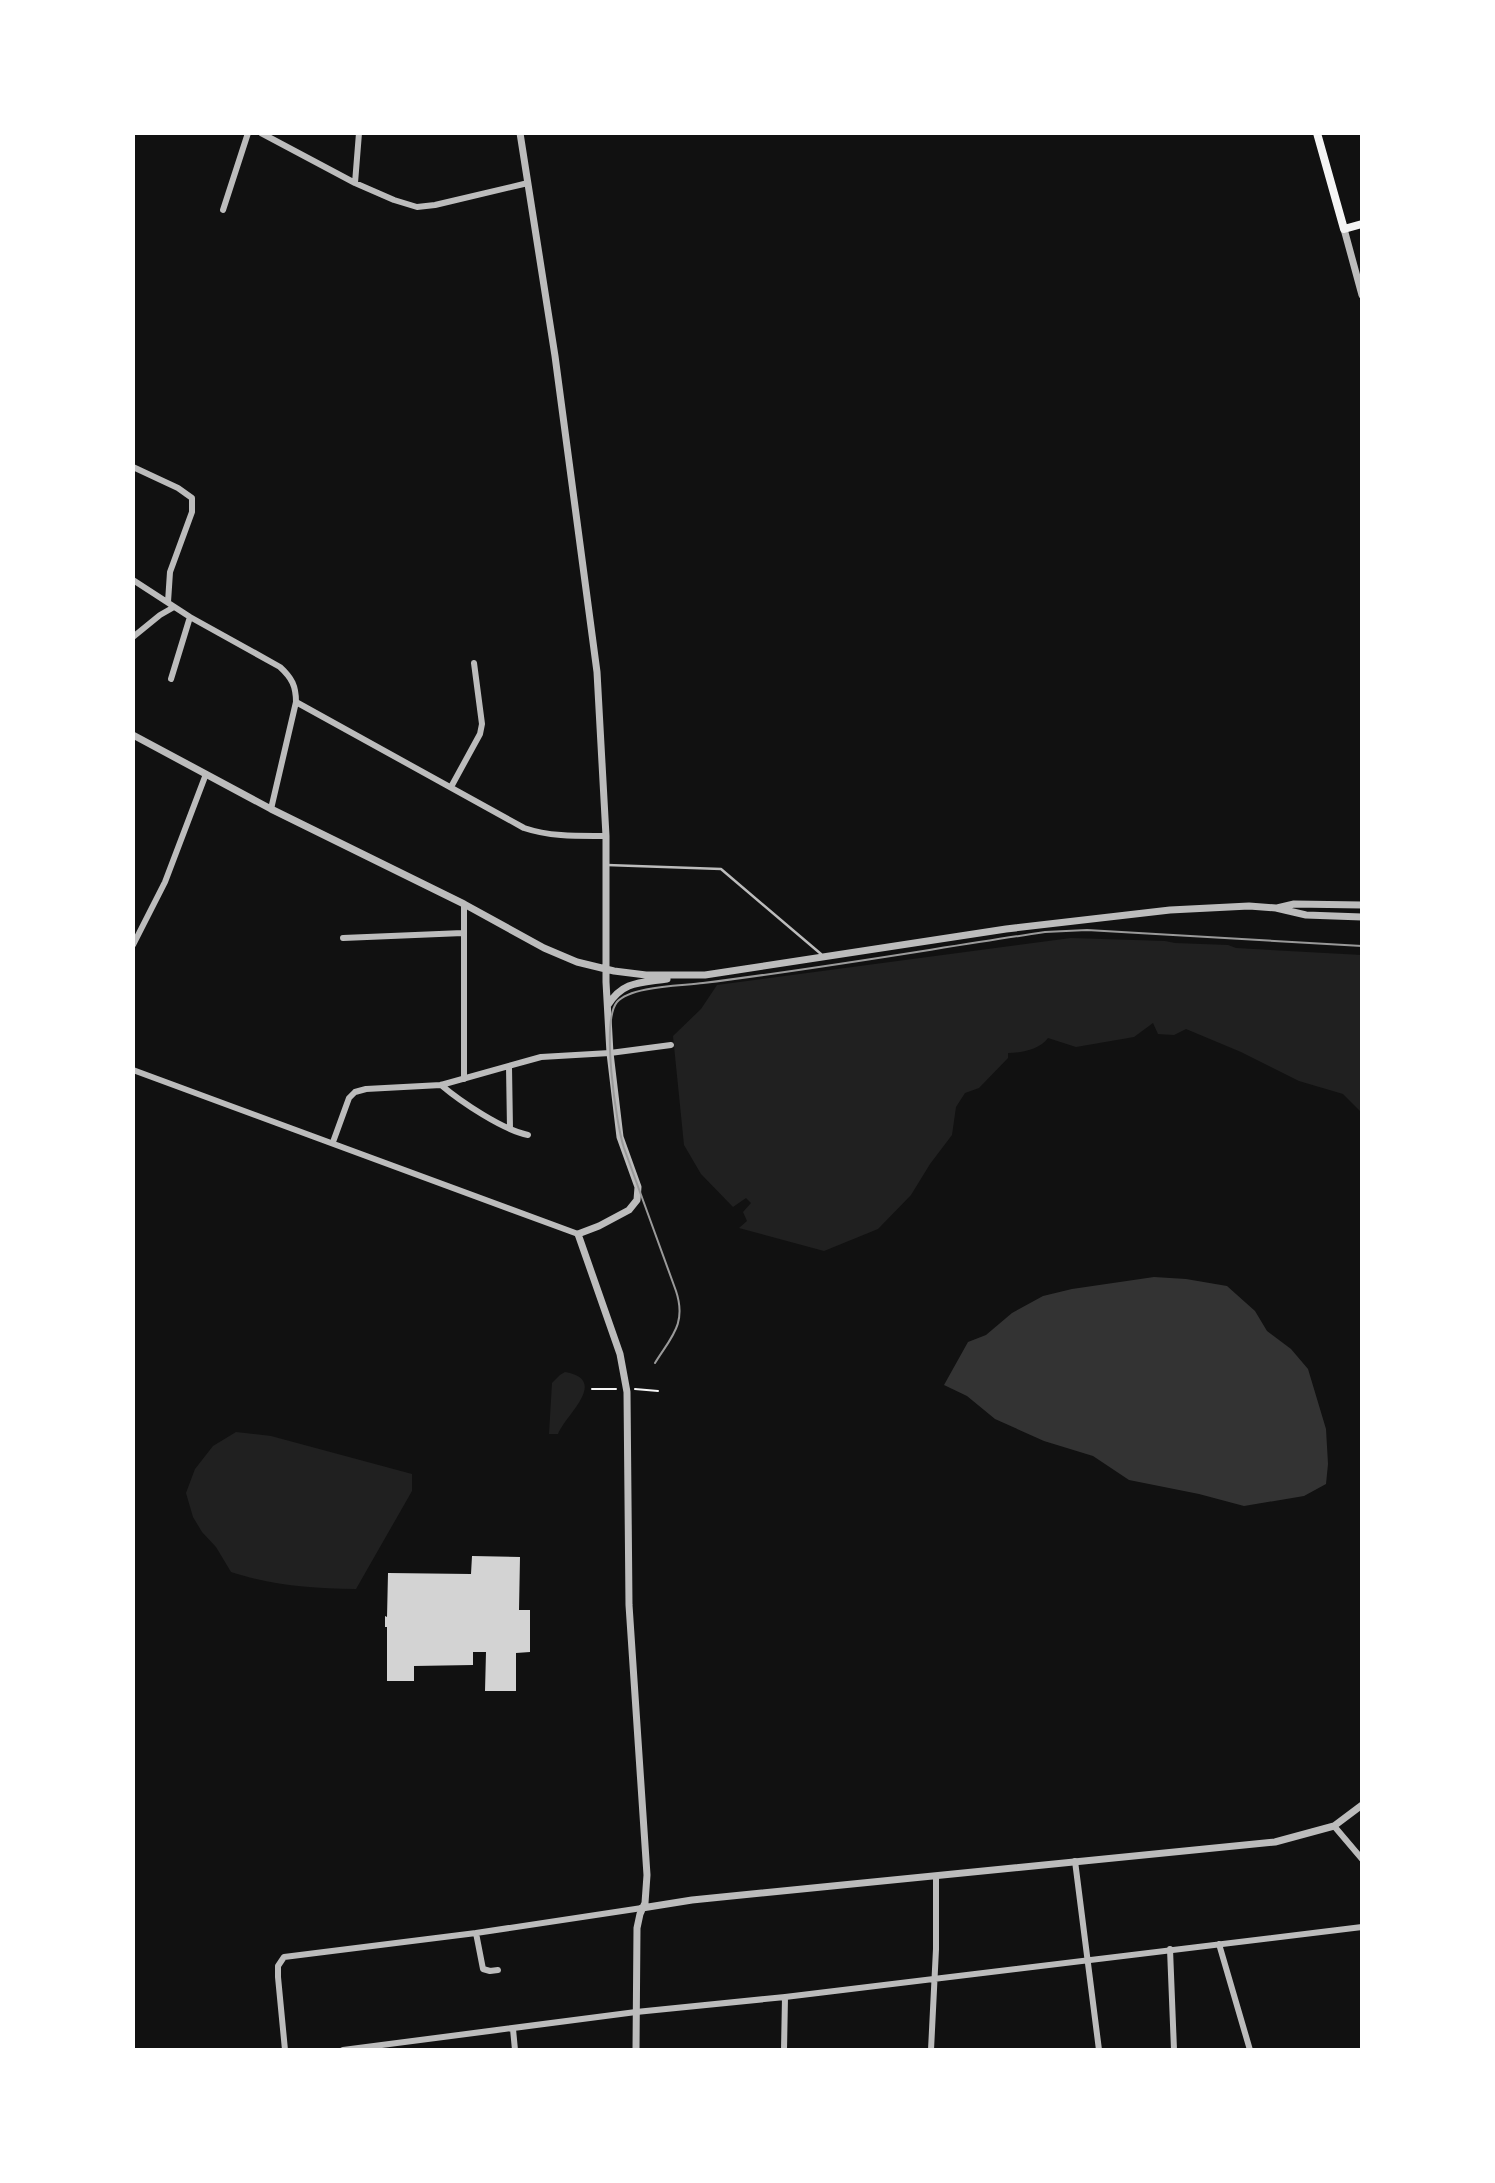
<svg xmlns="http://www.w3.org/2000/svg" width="1495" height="2183" viewBox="0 0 1495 2183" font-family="'Nunito Sans',sans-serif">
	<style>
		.green { fill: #202020 }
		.water { fill: #333 }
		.building { fill: #d3d3d3 }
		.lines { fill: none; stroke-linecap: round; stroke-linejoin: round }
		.path { stroke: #f5f5f5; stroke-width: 2 }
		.service { stroke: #bcbcbc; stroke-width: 2.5 }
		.minor { stroke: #bcbcbc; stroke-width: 6 }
		.tertiary { stroke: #bcbcbc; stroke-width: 7 }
		.secondary { stroke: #f5f5f5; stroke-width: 8 }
		.tram { stroke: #9a9a9a; stroke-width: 2 }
	</style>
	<rect width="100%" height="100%" fill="#111"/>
	<!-- green -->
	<path class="green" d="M 1071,938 L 1165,941 L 1175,943 L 1228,945 L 1236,948 L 1362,955 L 1362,1113 L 1343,1094 L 1299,1081 L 1241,1052 L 1186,1029 L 1174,1035 L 1158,1034 L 1153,1023 L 1134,1037 L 1076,1047 L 1048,1038 C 1040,1049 1022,1053 1008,1053 L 1008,1058 L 979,1088 L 965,1093 L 956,1107 L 952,1135 L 930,1164 L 911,1195 L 878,1229 L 824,1251 L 739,1228 L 747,1221 L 743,1212 L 751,1203 L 746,1198 L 733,1207 L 701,1174 L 684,1145 L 673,1036 L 701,1009 L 717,985 Z
		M 565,1372 C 610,1380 565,1415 558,1434 L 549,1434 L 552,1383 L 560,1375 Z
		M 236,1432 L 271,1436 L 412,1474 L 412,1491 L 356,1589 C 310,1588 275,1586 231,1572 L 216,1547 L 202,1532 L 193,1517 L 186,1493 L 195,1469 L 213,1446 Z"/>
	<!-- water -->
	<path class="water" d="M 1154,1277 L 1186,1279 L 1227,1286 L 1255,1311 L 1267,1331 L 1291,1349 L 1308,1369 L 1326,1429 L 1328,1464 L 1326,1484 L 1304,1496 L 1244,1506 L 1199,1494 L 1129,1480 L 1093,1456 L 1044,1441 L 995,1419 L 967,1396 L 944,1385 L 968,1342 L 986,1335 L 1012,1313 L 1043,1296 L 1072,1289 Z"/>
	<!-- building -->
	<path class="building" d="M 472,1556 L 520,1557 L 519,1610 L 530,1610 L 530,1652 L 516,1653 L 516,1691 L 485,1691 L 486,1652 L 473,1652 L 473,1665 L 414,1666 L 414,1681 L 387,1681 L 387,1627 L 385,1627 L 385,1616 L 387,1617 L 388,1573 L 471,1574 Z"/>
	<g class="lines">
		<!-- path -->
		<path class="path" d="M 592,1389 L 616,1389
			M 635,1389 L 658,1391"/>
		<!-- service -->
		<path class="service" d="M 607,865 L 721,869 L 821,954"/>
		<!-- minor -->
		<path class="minor" d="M 261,133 L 355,183 L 394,200 L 417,207 L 435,205 L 528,183
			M 355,183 L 359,133
			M 223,210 L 248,133
			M 133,467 L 178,488 L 192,498 L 192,512 L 170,572 L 168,602
			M 133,580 L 190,617 L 280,667 C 292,678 296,686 296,702 L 271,809
			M 133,637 L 160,615 L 174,607
			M 171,679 L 190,617
			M 296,702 L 524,828 C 551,837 578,836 606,836
			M 451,787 L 480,734 L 482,724 L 474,663
			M 343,938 L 463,933
			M 133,945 L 165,882 L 206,774
			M 509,1067 L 510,1129
			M 133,1070 L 578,1234
			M 464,1079 L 464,904
			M 441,1085 C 461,1102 503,1130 528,1135
			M 333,1142 L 349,1098 L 355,1092 L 366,1089 L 441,1085 L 541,1057 L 610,1053 L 671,1045
			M 1334,1826 L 1362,1859
			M 1075,1861 L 1099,2050
			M 476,1933 L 483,1969 L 490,1971 L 498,1970
			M 1219,1944 L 1250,2050
			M 1170,1949 L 1174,2050
			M 513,2029 L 515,2050
			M 285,2050 L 278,1977 L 278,1966 L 284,1957 L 476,1933 L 642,1908
			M 343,2050 L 636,2012 L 785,1997 L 1362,1927
			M 784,2050 L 785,1997
			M 931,2050 L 936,1949 L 936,1876"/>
		<!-- tertiary -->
		<path class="tertiary" d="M 520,133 L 555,356 L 597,672 L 606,836 L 606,982 L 610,1053 L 620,1137 L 638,1187 L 637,1200 L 629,1210 L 599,1226 L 578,1234 L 620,1354 L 627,1392 L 629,1605 L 647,1875 L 645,1903 L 640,1914 L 637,1928 L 636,2050
			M 1344,229 L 1362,295
			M 133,735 L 271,809 L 464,904 L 544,948 L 577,962 L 614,971 L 646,975 L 705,975 L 1006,929 L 1170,910 L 1249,906 L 1276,908 L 1306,915 L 1362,917
			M 1277,908 L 1294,904 L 1362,905
			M 608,1005 C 623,981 640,983 667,979
			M 642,1908 L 692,1900 L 1275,1842 L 1334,1826 L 1362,1805"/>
		<!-- secondary -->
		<path class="secondary" d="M 1317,133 L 1344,229 L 1362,224"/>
		<!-- tram -->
		<path class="tram" d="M 655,1363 C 671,1337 687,1324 676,1291 L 624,1148 C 616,1124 601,1021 617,1002 C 631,986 681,986 703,983 C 817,969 931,949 1045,932 L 1087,930 L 1362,946"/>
	</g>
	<!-- border -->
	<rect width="1495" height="2183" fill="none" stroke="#ffffff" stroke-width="270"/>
</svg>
